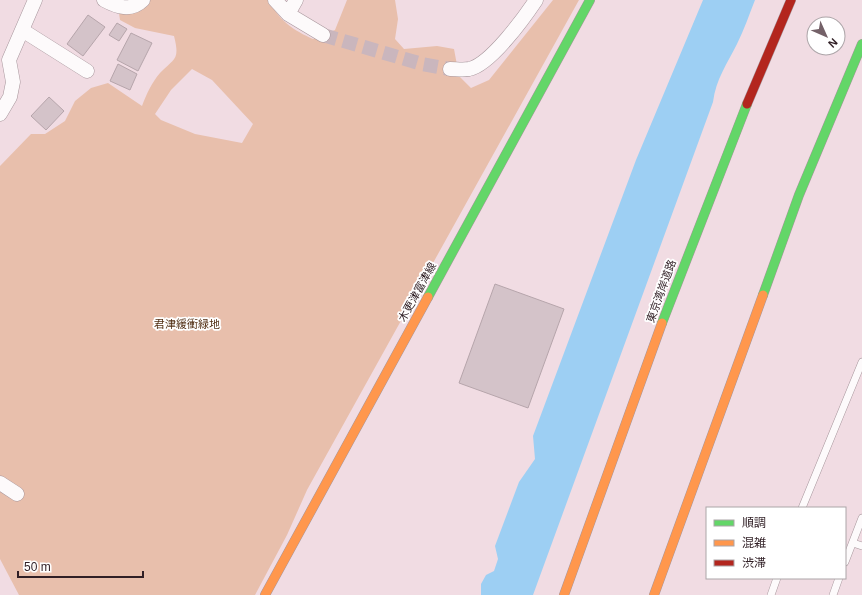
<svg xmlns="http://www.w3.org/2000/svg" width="862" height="595" viewBox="0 0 862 595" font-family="Helvetica,'Noto Sans JP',sans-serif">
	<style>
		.green { fill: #e8bfac; fill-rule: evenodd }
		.water { fill: #9dcff3 }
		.building { fill: #d4c3c9; stroke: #b6a5ab }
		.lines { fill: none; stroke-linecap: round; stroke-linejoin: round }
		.street-tunnel { stroke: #cab6bd; stroke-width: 14; stroke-dasharray: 14 7; stroke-linecap: butt }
		.lane-casing { stroke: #a7969c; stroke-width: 8 }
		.street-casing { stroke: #a7969c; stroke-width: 15 }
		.fast-casing { stroke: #a7969c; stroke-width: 10 }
		.slow-casing { stroke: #a7969c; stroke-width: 10 }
		.jam-casing { stroke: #a7969c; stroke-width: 10 }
		.lane { stroke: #fdfafb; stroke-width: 7 }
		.street { stroke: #fdfafb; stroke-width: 14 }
		.fast { stroke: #63d668; stroke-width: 9 }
		.slow { stroke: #ff974d; stroke-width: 9 }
		.jam { stroke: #b3261e; stroke-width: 9 }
		.labels { text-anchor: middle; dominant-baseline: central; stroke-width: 3.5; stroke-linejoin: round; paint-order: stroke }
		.street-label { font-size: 11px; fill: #301f25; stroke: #fff }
		.park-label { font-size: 11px; fill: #522f14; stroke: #fff }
	</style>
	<rect width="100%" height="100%" fill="#f1dce3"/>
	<!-- green -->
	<path class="green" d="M 117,0 L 270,0 C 277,20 295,31 313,39 L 335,30 L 347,0 L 395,0 L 398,19 L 395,39 L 404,49 L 437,46 L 454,49 L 459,76 L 471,88 L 489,80 L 553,0 L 579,0 L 307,490 L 287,535 L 255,595 L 19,595 L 0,559 L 0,166 L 31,134 L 45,134 L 65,121 L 75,101 L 91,88 L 108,83 L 142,106 C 146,95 152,82 160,73 C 175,58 180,60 174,36 L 135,28 L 120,20 ZM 192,69 L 212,80 L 253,124 L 242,143 L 195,134 L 161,120 L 155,114 L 171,90 Z"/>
	<!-- water -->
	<path class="water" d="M 703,0 L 755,0 C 749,15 744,30 737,44 C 727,64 716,79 713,102 L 533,595 L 481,595 L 481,584 L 486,575 L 494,571 L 498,559 L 495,546 L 519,482 L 535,459 L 533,436 L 636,160 Z"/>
	<!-- building -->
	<path class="building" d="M 88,15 L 105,27 L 83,56 L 67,44 Z
		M 117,23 L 127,29 L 119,41 L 109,35 Z
		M 131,33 L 152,43 L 138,71 L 117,60 Z
		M 118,64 L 137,74 L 130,90 L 110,81 Z
		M 49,97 L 64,111 L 46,130 L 31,116 Z
		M 495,284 L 564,309 L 528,408 L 459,383 Z"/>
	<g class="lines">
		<!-- street-tunnel -->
		<path class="street-tunnel" d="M 323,35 L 422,64 L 450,69"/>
		<defs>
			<path id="lane" d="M 802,508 L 862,362
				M 853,543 L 862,546
				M 845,562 L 862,518
				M 771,595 L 777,578
				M 833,595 L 839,578"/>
			<path id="street" d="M 104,0 C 117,7 131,12 143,0
				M 275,0 L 288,14 L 323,35
				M 288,14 L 296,0
				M 22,30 L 87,71
				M 450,69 C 456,69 463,70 469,69 C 490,65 524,18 536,0
				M 0,114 L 10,97 L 13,82 L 9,60 L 35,0
				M 0,483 L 17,494"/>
			<path id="fast" d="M 763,295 L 799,195 L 862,44
				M 428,297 L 590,0
				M 662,323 L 747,104"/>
			<path id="slow" d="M 265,595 L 428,297
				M 564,595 L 662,323
				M 654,595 L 763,295"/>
			<path id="jam" d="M 747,104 L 791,0"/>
		</defs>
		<!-- lane casing -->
		<use href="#lane" class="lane-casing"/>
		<!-- street casing -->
		<use href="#street" class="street-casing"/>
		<!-- fast casing -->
		<use href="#fast" class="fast-casing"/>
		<!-- slow casing -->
		<use href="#slow" class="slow-casing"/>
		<!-- jam casing -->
		<use href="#jam" class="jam-casing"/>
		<!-- lane -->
		<use href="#lane" class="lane"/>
		<!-- street -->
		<use href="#street" class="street"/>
		<!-- fast -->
		<use href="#fast" class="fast"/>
		<!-- slow -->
		<use href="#slow" class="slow"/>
		<!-- jam -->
		<use href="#jam" class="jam"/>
	</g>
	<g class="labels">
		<!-- street labels -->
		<g class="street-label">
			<text transform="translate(661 291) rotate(-70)">東京湾岸道路</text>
			<text transform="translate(417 292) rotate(-61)">木更津富津線</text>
		</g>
		<!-- park labels -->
		<g class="park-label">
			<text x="187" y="324">君津緩衝緑地</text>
		</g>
	</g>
	<!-- legend -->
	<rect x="706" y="507" width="140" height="72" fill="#ffffff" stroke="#aca5a8"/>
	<rect x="714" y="520" width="20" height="6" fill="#63d668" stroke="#aca5a8"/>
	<text x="742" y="527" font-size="12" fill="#301f25">順調</text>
	<rect x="714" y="540" width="20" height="6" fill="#ff974d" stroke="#aca5a8"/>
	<text x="742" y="547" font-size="12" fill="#301f25">混雑</text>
	<rect x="714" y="560" width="20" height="6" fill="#b3261e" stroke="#aca5a8"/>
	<text x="742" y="567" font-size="12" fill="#301f25">渋滞</text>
	<!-- north arrow -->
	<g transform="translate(826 36) rotate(135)"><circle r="19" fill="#ffffff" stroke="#aca5a8"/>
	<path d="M0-3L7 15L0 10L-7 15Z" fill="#746168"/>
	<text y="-6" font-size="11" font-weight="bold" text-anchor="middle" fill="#301f25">N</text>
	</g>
	<!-- scale -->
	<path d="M18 571v6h125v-6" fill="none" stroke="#301f25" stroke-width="2"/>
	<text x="24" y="571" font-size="12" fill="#301f25" stroke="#ffffff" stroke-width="3" paint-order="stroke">50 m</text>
</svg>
